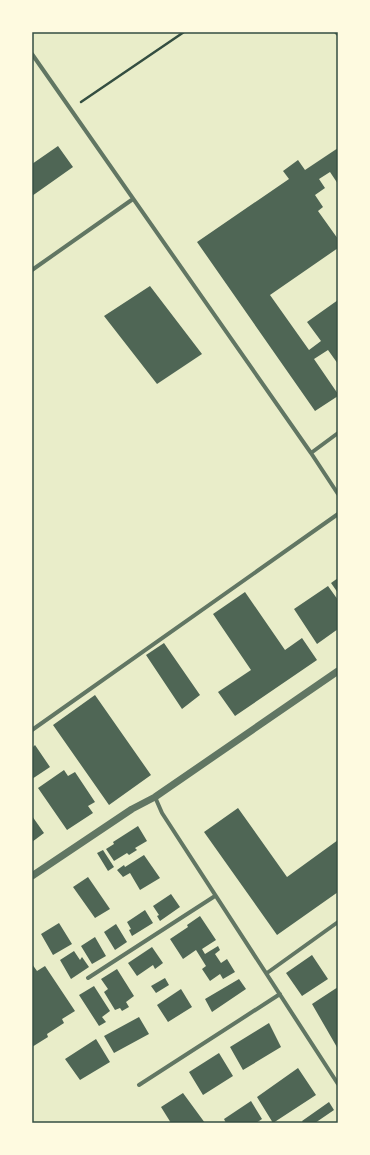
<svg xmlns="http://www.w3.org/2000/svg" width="370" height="1155" viewBox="0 0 370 1155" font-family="Jost,sans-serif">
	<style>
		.building { fill: #4f6655 }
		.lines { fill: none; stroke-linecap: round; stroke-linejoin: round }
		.path { stroke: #344e41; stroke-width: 2.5 }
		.minor { stroke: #617663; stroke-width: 4 }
		.tertiary { stroke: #617663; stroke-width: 7 }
		.neatline { fill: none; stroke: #344e41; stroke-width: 1.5 }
	</style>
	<rect width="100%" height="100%" fill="#e9edc9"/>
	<!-- building -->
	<path class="building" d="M 58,146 L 73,167 L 32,196 L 32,164 Z
		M 338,148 L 338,184 L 330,172 L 319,179 L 325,188 L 315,195 L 323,207 L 318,211 L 338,239 L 338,248 L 270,295 L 309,350 L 321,341 L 307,322 L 338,300 L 338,364 L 328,350 L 314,359 L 338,394 L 338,396 L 315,411 L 197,242 L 289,179 L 283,171 L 298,160 L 305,170 Z
		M 150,286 L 202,354 L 157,384 L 104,316 Z
		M 338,578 L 338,593 L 331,583 Z
		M 328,586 L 338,600 L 338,629 L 317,644 L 294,609 Z
		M 245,592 L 285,650 L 302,638 L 317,660 L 235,716 L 218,692 L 251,670 L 213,614 Z
		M 164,643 L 200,695 L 182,709 L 146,655 Z
		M 95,695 L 151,775 L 109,805 L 53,725 Z
		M 35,745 L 50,767 L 32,779 L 32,748 Z
		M 64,770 L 68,776 L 75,772 L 95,802 L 88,806 L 93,813 L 67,830 L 38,788 Z
		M 238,808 L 287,877 L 338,840 L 338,892 L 277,935 L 204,832 Z
		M 32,816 L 44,833 L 32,842 Z
		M 138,826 L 147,841 L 135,848 L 137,850 L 129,855 L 127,853 L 114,861 L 106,849 L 114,844 L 113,842 Z
		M 103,850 L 114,867 L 108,871 L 97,853 Z
		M 144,855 L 160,878 L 140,890 L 130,873 L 123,877 L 117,870 L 124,865 L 125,867 Z
		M 88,877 L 110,909 L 95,918 L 73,887 Z
		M 171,894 L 180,907 L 160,921 L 157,916 L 159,915 L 153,906 Z
		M 145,910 L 153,923 L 132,936 L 129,930 L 131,929 L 127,922 Z
		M 200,916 L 216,940 L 202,949 L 205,954 L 218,946 L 220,950 L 215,954 L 221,963 L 227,959 L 235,972 L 223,979 L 220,974 L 210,981 L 202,969 L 206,966 L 196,950 L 183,959 L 170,939 L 188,927 L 187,925 Z
		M 59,923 L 72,944 L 53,955 L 41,934 Z
		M 116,924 L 127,942 L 115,950 L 104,932 Z
		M 95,937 L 106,956 L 92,964 L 81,946 Z
		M 152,947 L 163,963 L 155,969 L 153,965 L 137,976 L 128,963 Z
		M 74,951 L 80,960 L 82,957 L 89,967 L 71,979 L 60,960 Z
		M 312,955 L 328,979 L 302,996 L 286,973 Z
		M 32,964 L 37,971 L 45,966 L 75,1011 L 62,1019 L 64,1023 L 47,1034 L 48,1037 L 32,1047 Z
		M 117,969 L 134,996 L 126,1002 L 129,1007 L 122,1011 L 120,1008 L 115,1010 L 104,992 L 108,989 L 101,979 Z
		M 165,978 L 169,985 L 156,993 L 151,986 Z
		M 239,979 L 246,989 L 212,1012 L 205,999 Z
		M 94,986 L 110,1011 L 102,1017 L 106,1022 L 99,1026 L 79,995 Z
		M 338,987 L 338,1049 L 312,1004 Z
		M 181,989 L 192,1007 L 168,1022 L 157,1005 Z
		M 139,1017 L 149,1034 L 114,1053 L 104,1036 Z
		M 269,1023 L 281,1047 L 243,1070 L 230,1047 Z
		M 96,1039 L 110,1062 L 80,1080 L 65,1059 Z
		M 219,1053 L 233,1076 L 203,1095 L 189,1072 Z
		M 298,1068 L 316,1095 L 273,1123 L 257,1097 Z
		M 183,1093 L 205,1123 L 171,1123 L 161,1107 Z
		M 251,1101 L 262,1119 L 256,1123 L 226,1123 L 224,1119 Z
		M 329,1102 L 334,1110 L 315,1123 L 303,1123 L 302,1121 Z"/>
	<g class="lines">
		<!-- path -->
		<path class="path" d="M 81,102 L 184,32"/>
		<!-- minor -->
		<path class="minor" d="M 336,32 L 338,34
			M 32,54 L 311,453 L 338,494
			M 32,270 L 133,199
			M 311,453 L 338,433
			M 32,730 L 338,514
			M 155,797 L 162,813 L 338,1084
			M 267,973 L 338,922
			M 88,978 L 215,896
			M 139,1085 L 280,994"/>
		<!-- tertiary -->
		<path class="tertiary" d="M 32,876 L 132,809 L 155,797 L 338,671"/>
	</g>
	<!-- border -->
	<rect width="370" height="1155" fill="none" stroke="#fefae0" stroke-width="66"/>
	<rect x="33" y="33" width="304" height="1089" class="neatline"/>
</svg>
